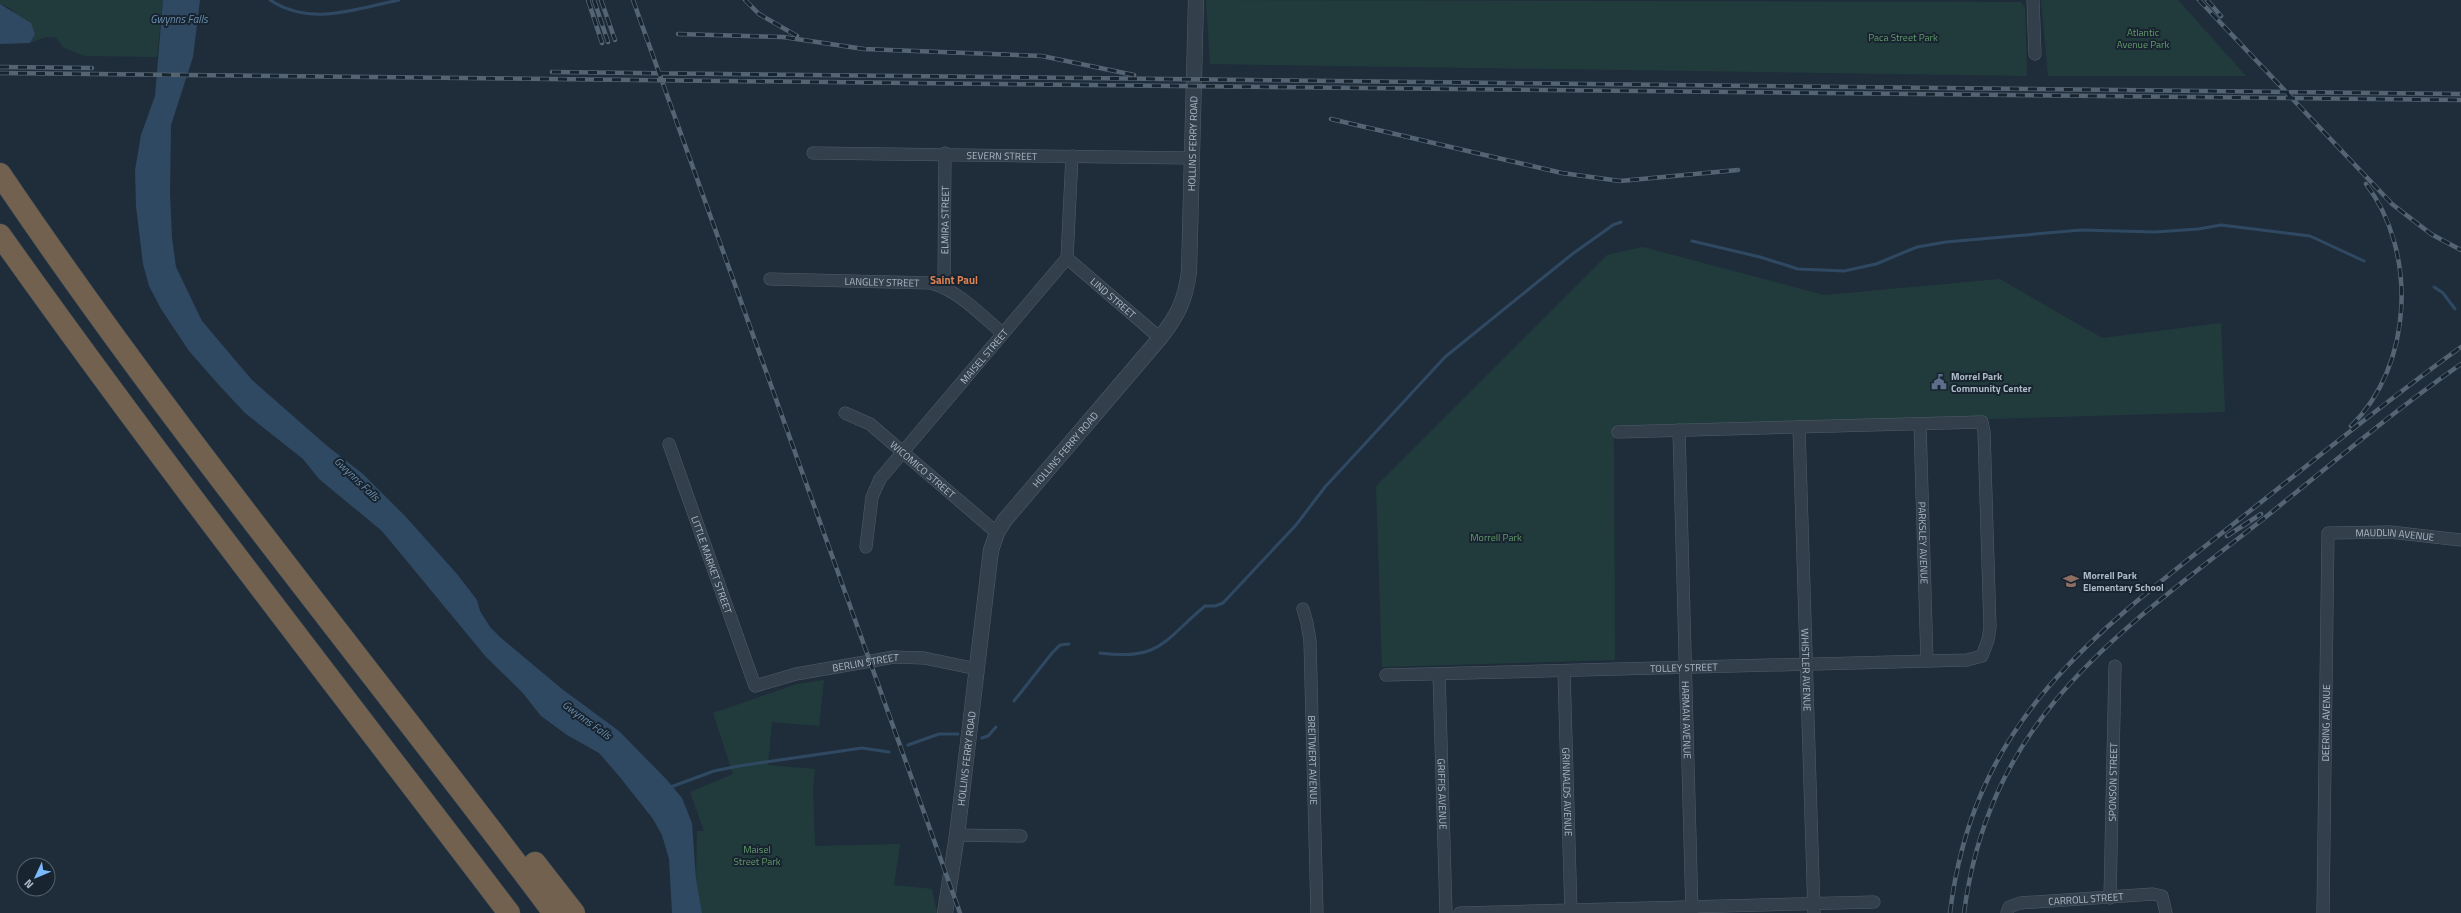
<svg xmlns="http://www.w3.org/2000/svg" width="2461" height="913" viewBox="0 0 2461 913" font-family="'Titillium Web',sans-serif">
	<style>
		.green { fill: #213b3c }
		.water { fill: #2f4962 }
		.lines { fill: none; stroke-linecap: round; stroke-linejoin: round }
		.stream { stroke: #2f4962; stroke-width: 3 }
		.minor-casing { stroke: #505d69; stroke-width: 13 }
		.tertiary-casing { stroke: #505d69; stroke-width: 16 }
		.motorway-casing { stroke: #3d4a55; stroke-width: 23 }
		.minor { stroke: #333f4b; stroke-width: 12 }
		.tertiary { stroke: #333f4b; stroke-width: 15 }
		.motorway { stroke: #72614f; stroke-width: 22 }
		.rail-casing { stroke: #546473; stroke-width: 4.5 }
		.rail { stroke: #18242f; stroke-width: 3; stroke-dasharray: 9; stroke-linecap: butt }
		.labels { text-anchor: middle; dominant-baseline: central; stroke-width: 4; stroke-linejoin: round; paint-order: stroke }
		.park-label { font-size: 10px; fill: #629a6a; stroke: #18242f }
		.street-label { font-size: 10px; fill: #adbac7; stroke: #18242f }
		.poi-label { font-size: 10px; font-weight: bold; fill: #adbac7; stroke: #18242f; text-anchor: start }
		.water-label { font-size: 11px; font-style: italic; fill: #6a8eae; stroke: #18242f }
		.neighbourhood-label { font-size: 11px; font-weight: bold; fill: #de8252; stroke: #18242f }
	</style>
	<rect width="100%" height="100%" fill="#1f2d3b"/>
	<!-- green -->
	<path class="green" d="M 0,0 L 163,0 L 157,57 L 85,56 L 64,48 L 56,38 L 46,37 L 30,43 L 35,34 L 10,8 L 0,4 Z
		M 1206,0 L 2021,2 L 2025,8 L 2027,76 L 1210,64 Z
		M 2041,0 L 2178,0 L 2246,76 L 2048,76 Z
		M 1643,247 L 1824,295 L 2000,279 L 2102,338 L 2221,323 L 2225,412 L 1614,430 L 1615,660 L 1382,667 L 1376,486 L 1607,255 Z
		M 824,680 L 819,726 L 772,722 L 768,765 L 815,769 L 813,789 L 815,846 L 900,844 L 894,885 L 932,889 L 937,913 L 699,913 L 696,893 L 697,831 L 704,831 L 690,792 L 733,774 L 713,713 L 797,684 Z"/>
	<!-- water -->
	<path class="water" d="M 163,0 L 200,0 L 193,57 L 171,125 L 170,193 L 172,238 L 176,267 L 202,321 L 252,380 L 326,445 L 363,474 L 405,516 L 457,574 L 477,600 L 480,611 L 490,627 L 500,637 L 562,689 L 619,731 L 667,780 L 682,798 L 692,823 L 696,879 L 702,913 L 672,913 L 669,859 L 662,835 L 653,819 L 619,776 L 599,753 L 567,735 L 541,716 L 522,692 L 486,657 L 382,531 L 319,479 L 303,459 L 245,413 L 218,384 L 189,351 L 161,309 L 149,286 L 143,264 L 136,206 L 135,170 L 141,135 L 155,96 Z
		M 0,4 L 31,23 L 35,34 L 30,43 L 0,44 Z"/>
	<g class="lines">
		<!-- stream -->
		<path class="stream" d="M 270,0 C 311,27 355,9 399,0
			M 1692,241 L 1760,257 L 1798,269 L 1844,271 L 1876,264 L 1917,247 L 1946,242 L 2081,230 L 2155,232 L 2198,229 L 2221,225 L 2310,236 L 2364,261
			M 2434,287 L 2443,293 L 2455,309
			M 1100,653 C 1161,661 1164,640 1205,606 L 1215,606 L 1223,603 L 1296,525 L 1325,487 L 1445,357 L 1571,255 L 1613,225 L 1621,222
			M 1014,701 L 1052,653 L 1060,645 L 1069,644
			M 982,738 L 988,736 L 996,727
			M 908,745 L 939,734 L 958,734
			M 668,788 L 714,771 L 739,766 L 862,748 L 889,752"/>
		<defs>
			<g id="minor">
				<path d="M 2033,0 L 2035,54"/>
				<path id="s1" d="M 813,153 L 1192,158"/>
				<path id="s2" d="M 1067,258 L 1160,338"/>
				<path id="s3" d="M 770,279 L 931,283 C 959,291 980,314 1002,333"/>
				<path id="s4" d="M 944,287 L 945,153"/>
				<path id="s5" d="M 845,413 L 870,424 L 997,533"/>
				<path id="s6" d="M 1920,424 L 1927,661"/>
				<path id="s7" d="M 1799,427 L 1814,913"/>
				<path id="s8" d="M 1679,430 L 1692,913"/>
				<path id="s9" d="M 669,444 L 755,686 L 796,674 L 894,657 L 924,658 L 977,669"/>
				<path id="s10" d="M 866,547 L 872,497 L 880,479 L 1067,258 L 1072,156"/>
				<path id="s11" d="M 1303,609 L 1307,623 L 1310,641 L 1317,913"/>
				<path id="s12" d="M 1564,671 L 1571,913"/>
				<path id="s13" d="M 1439,674 L 1446,913"/>
				<path id="s14" d="M 1386,675 L 1967,660 L 1982,656 L 1988,640 L 1990,627 L 1984,432 L 1982,422 L 1618,432"/>
				<path d="M 957,835 L 1021,836"/>
				<path id="s15" d="M 2110,898 L 2115,666"/>
				<path d="M 1460,913 L 1874,902"/>
				<path id="s16" d="M 2007,913 L 2009,907 L 2020,903 L 2153,894 L 2162,896 L 2166,913"/>
				<path id="s17" d="M 2323,913 L 2328,533 L 2390,532 L 2461,540"/>
			</g>
			<g id="tertiary">
				<path id="s18" d="M 945,913 L 957,835 L 991,550 L 997,533 L 1004,521 L 1160,338 C 1178,315 1185,301 1189,272 L 1196,0"/>
			</g>
			<path id="motorway" d="M 0,174 C 172,429 370,667 554,913
				M 0,235 C 163,465 338,688 509,913
				M 535,863 L 574,913"/>
		</defs>
		<!-- minor casing -->
		<use href="#minor" class="minor-casing"/>
		<!-- tertiary casing -->
		<use href="#tertiary" class="tertiary-casing"/>
		<!-- motorway casing -->
		<use href="#motorway" class="motorway-casing"/>
		<!-- minor -->
		<use href="#minor" class="minor"/>
		<!-- tertiary -->
		<use href="#tertiary" class="tertiary"/>
		<!-- motorway -->
		<use href="#motorway" class="motorway"/>
		<defs>
			<path id="rail" d="M 588,0 L 602,43
				M 594,0 L 608,42
				M 601,0 L 615,40
				M 633,0 L 960,913
				M 745,0 L 759,14 L 797,36
				M 2199,0 L 2392,204 L 2431,234 L 2461,250
				M 2207,0 L 2221,16
				M 678,34 L 783,37 L 864,49 L 1042,56 L 1134,75
				M 0,67 L 92,68
				M 552,72 L 2461,94
				M 0,73 L 2461,100
				M 1331,119 L 1562,173 L 1620,181 L 1738,170
				M 2351,426 C 2413,366 2418,252 2366,184
				M 2227,536 L 2261,514
				M 1950,913 C 1974,714 2101,629 2246,514 C 2317,458 2387,400 2461,347
				M 1964,913 C 1990,716 2118,633 2262,520 C 2328,467 2392,412 2461,364"/>
		</defs>
		<!-- rail casing -->
		<use href="#rail" class="rail-casing"/>
		<!-- rail -->
		<use href="#rail" class="rail"/>
	</g>
	<!-- icons -->
	<defs>
		<symbol id="civic-bare" viewBox="-9 -9 18 18"><path d="M-.6-6.5H3V-4.5H.6V-3L4-1V1h2V6H-6V1h2V-1L-.6-3ZM-1.2 2.5V6h2.4V2.5Z" fill="#5c6f8a" stroke="#18242f" stroke-width="2.5" paint-order="stroke"/></symbol>
		<symbol id="school-bare" viewBox="-9 -9 18 18"><path d="M0-5L7-2L0 1L-7-2ZM-4 1L0 2.5L4 1V4Q0 6-4 4Z" fill="#8d6e63" stroke="#18242f" stroke-width="2.5" paint-order="stroke"/></symbol>
	</defs>
	<g fill-rule="evenodd">
		<use href="#civic-bare" x="1928" y="371" width="22" height="22"/>
		<use href="#school-bare" x="2060" y="570" width="22" height="22"/>
	</g>
	<g class="labels">
		<!-- park labels -->
		<g class="park-label">
			<text x="2143" y="32">Atlantic<tspan x="2143" dy="12">Avenue Park</tspan></text>
			<text x="1903" y="37">Paca Street Park</text>
			<text x="1496" y="537">Morrell Park</text>
			<text x="757" y="849">Maisel<tspan x="757" dy="12">Street Park</tspan></text>
		</g>
		<!-- street labels -->
		<g class="street-label">
			<text stroke="none"><textPath href="#s18" startOffset="840">HOLLINS FERRY ROAD</textPath></text>
			<text stroke="none"><textPath href="#s1" startOffset="189">SEVERN STREET</textPath></text>
			<text stroke="none"><textPath href="#s4" startOffset="67">ELMIRA STREET</textPath></text>
			<text stroke="none"><textPath href="#s3" startOffset="112">LANGLEY STREET</textPath></text>
			<text stroke="none"><textPath href="#s2" startOffset="61">LIND STREET</textPath></text>
			<text stroke="none"><textPath href="#s10" startOffset="231">MAISEL STREET</textPath></text>
			<text stroke="none"><textPath href="#s18" startOffset="492">HOLLINS FERRY ROAD</textPath></text>
			<text stroke="none"><textPath href="#s5" startOffset="97">WICOMICO STREET</textPath></text>
			<text stroke="none"><textPath href="#s17" startOffset="447">MAUDLIN AVENUE</textPath></text>
			<text stroke="none"><textPath href="#s6" startOffset="119">PARKSLEY AVENUE</textPath></text>
			<text stroke="none"><textPath href="#s9" startOffset="128">LITTLE MARKET STREET</textPath></text>
			<text stroke="none"><textPath href="#s9" startOffset="370">BERLIN STREET</textPath></text>
			<text stroke="none"><textPath href="#s14" startOffset="298">TOLLEY STREET</textPath></text>
			<text stroke="none"><textPath href="#s7" startOffset="243">WHISTLER AVENUE</textPath></text>
			<text stroke="none"><textPath href="#s8" startOffset="290">HARMAN AVENUE</textPath></text>
			<text stroke="none"><textPath href="#s17" startOffset="190">DEERING AVENUE</textPath></text>
			<text stroke="none"><textPath href="#s18" startOffset="156">HOLLINS FERRY ROAD</textPath></text>
			<text stroke="none"><textPath href="#s11" startOffset="152">BREITWERT AVENUE</textPath></text>
			<text stroke="none"><textPath href="#s15" startOffset="116">SPONSON STREET</textPath></text>
			<text stroke="none"><textPath href="#s12" startOffset="121">GRINNALDS AVENUE</textPath></text>
			<text stroke="none"><textPath href="#s13" startOffset="120">GRIFFIS AVENUE</textPath></text>
			<text stroke="none"><textPath href="#s16" startOffset="84">CARROLL STREET</textPath></text>
		</g>
		<!-- poi labels -->
		<g class="poi-label">
			<text x="1951" y="376">Morrel Park<tspan x="1951" dy="12">Community Center</tspan></text>
			<text x="2083" y="575">Morrell Park<tspan x="2083" dy="12">Elementary School</tspan></text>
		</g>
		<!-- water labels -->
		<g class="water-label">
			<text x="179" y="19">Gwynns Falls</text>
			<text transform="translate(357 479) rotate(44)">Gwynns Falls</text>
			<text transform="translate(587 720) rotate(36)">Gwynns Falls</text>
		</g>
		<!-- neighbourhood labels -->
		<g class="neighbourhood-label">
			<text x="954" y="280">Saint Paul</text>
		</g>
	</g>
	<!-- north arrow -->
	<g transform="translate(36 877) rotate(226)"><circle r="19" fill="#18242f" stroke="#54606c"/>
	<path d="M0-3L7 15L0 10L-7 15Z" fill="#7bbaff"/>
	<text y="-6" font-size="11" font-weight="bold" text-anchor="middle" fill="#adbac7">N</text>
	</g>
</svg>
